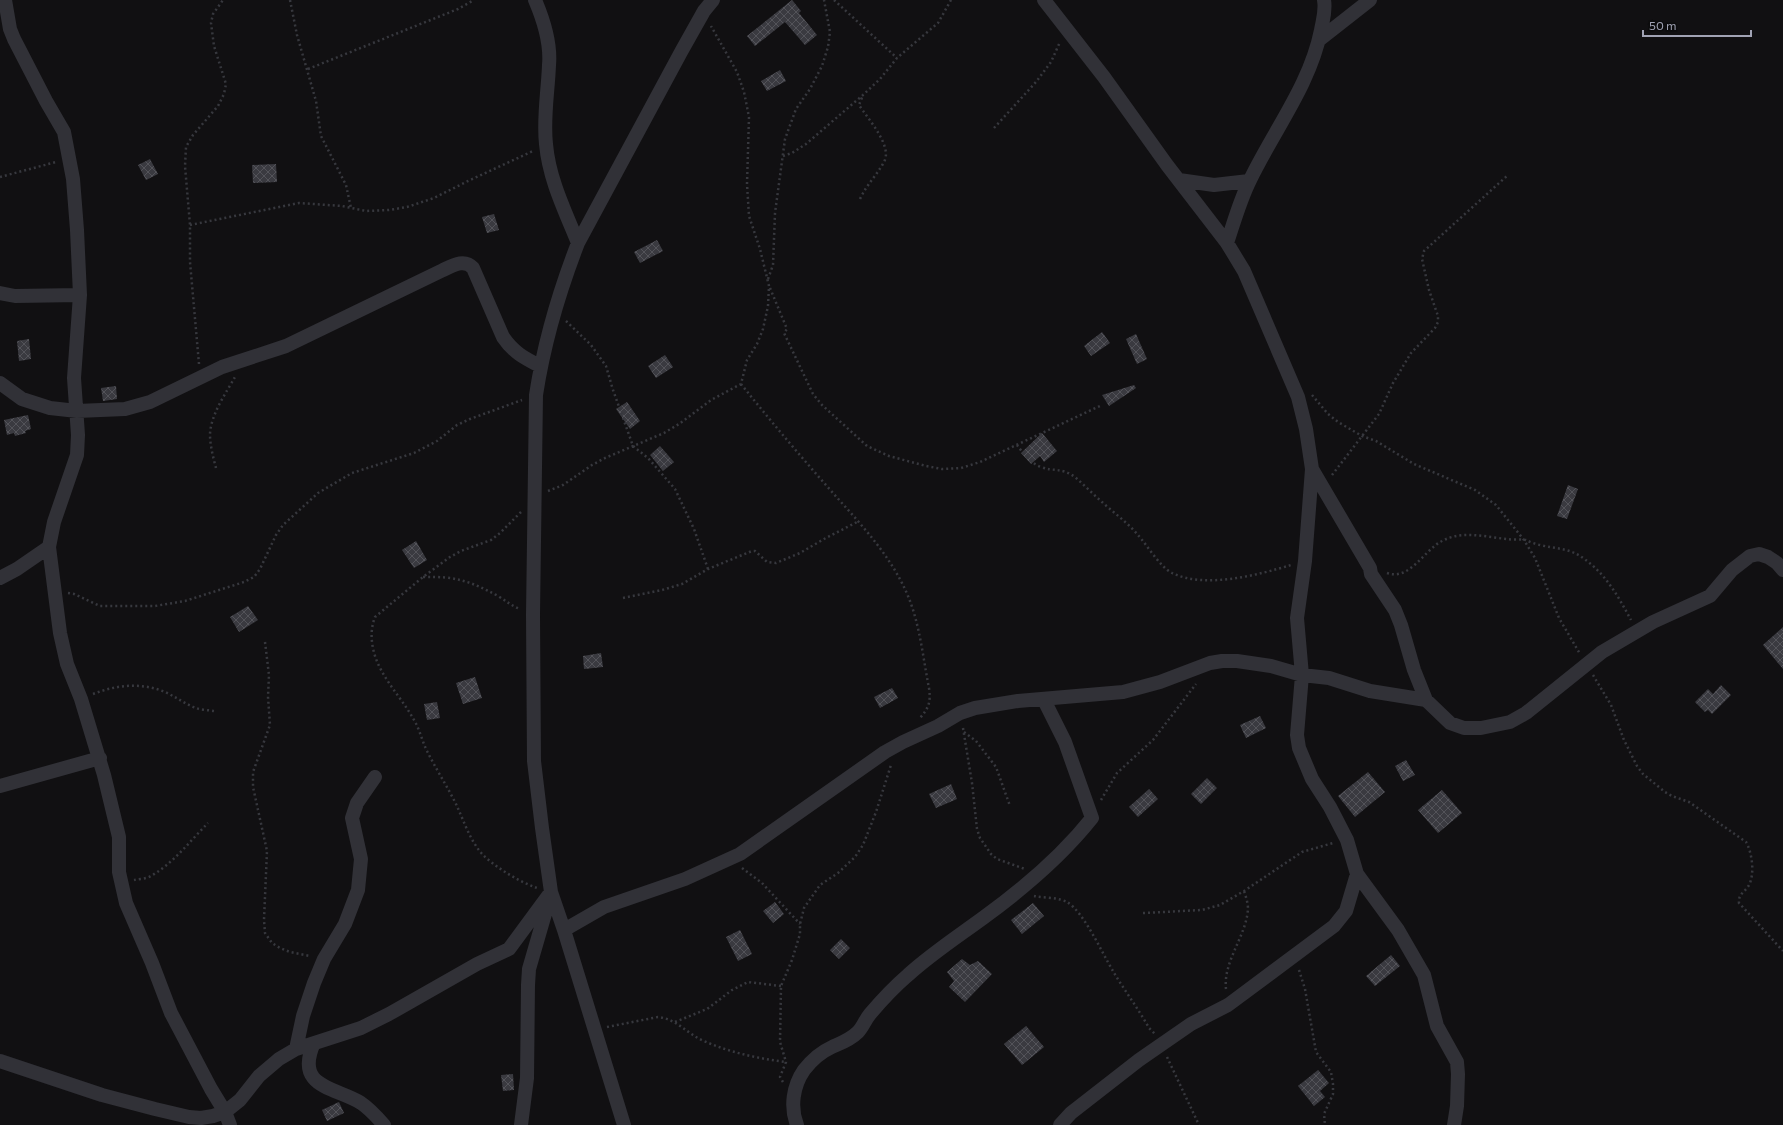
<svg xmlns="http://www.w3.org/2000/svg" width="1783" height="1125" viewBox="0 0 1783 1125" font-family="Commissioner,sans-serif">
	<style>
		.building { fill: url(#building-cross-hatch) }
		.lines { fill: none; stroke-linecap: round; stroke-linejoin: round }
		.path { stroke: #37383e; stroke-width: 2.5; stroke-dasharray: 2 3; stroke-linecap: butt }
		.street { stroke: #313137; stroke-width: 14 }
	</style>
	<defs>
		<pattern id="building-cross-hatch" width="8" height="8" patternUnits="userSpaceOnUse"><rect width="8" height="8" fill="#3a3a40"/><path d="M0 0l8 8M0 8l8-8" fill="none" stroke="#535359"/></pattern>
	</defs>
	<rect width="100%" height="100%" fill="#111012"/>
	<!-- building -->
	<path class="building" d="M 792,0 L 801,11 L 799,13 L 817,35 L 805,45 L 785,22 L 755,46 L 747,36 Z
		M 780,70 L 786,81 L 767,91 L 761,81 Z
		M 150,159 L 158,174 L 146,180 L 138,165 Z
		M 276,164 L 277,182 L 253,183 L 252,165 Z
		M 494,214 L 499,230 L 487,233 L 482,217 Z
		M 657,240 L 663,251 L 640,263 L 634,252 Z
		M 1102,332 L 1110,343 L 1091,356 L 1084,346 Z
		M 1136,334 L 1147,359 L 1137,364 L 1126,339 Z
		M 29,339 L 31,359 L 19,361 L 17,341 Z
		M 665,355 L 673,367 L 656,378 L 648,366 Z
		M 1134,385 L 1136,388 L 1109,406 L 1102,395 Z
		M 116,386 L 117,399 L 103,401 L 101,388 Z
		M 627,402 L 640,421 L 630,429 L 616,409 Z
		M 28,415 L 31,429 L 25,431 L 26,433 L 15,436 L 14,433 L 7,435 L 4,420 Z
		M 1042,433 L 1057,451 L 1044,462 L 1040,456 L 1031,464 L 1021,453 Z
		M 660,446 L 674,462 L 663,471 L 650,455 Z
		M 1568,485 L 1578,489 L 1567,519 L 1557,516 Z
		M 416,541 L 427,560 L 414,568 L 402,550 Z
		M 248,606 L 258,620 L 239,632 L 230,617 Z
		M 1783,627 L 1783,669 L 1763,645 Z
		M 601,653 L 603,667 L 584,669 L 583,656 Z
		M 475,677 L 482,698 L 463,704 L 456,683 Z
		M 1721,685 L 1731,695 L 1712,714 L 1708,710 L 1705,712 L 1695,702 L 1708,689 L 1713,694 Z
		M 892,688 L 898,698 L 880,708 L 874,697 Z
		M 437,702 L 440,718 L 427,720 L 424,704 Z
		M 1260,716 L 1266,728 L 1246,738 L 1240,725 Z
		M 1406,760 L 1415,775 L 1403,781 L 1395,766 Z
		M 1368,772 L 1385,792 L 1355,817 L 1338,796 Z
		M 1207,778 L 1217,788 L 1201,804 L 1191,794 Z
		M 951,784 L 957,799 L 936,808 L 929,794 Z
		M 1149,789 L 1158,799 L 1138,817 L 1129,807 Z
		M 1442,790 L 1462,813 L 1438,833 L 1418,810 Z
		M 775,902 L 784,914 L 773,923 L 763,911 Z
		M 1033,903 L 1044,916 L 1022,934 L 1011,920 Z
		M 740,930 L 752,954 L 738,961 L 726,937 Z
		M 841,939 L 850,948 L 839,959 L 830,950 Z
		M 1391,955 L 1400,966 L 1375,986 L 1366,976 Z
		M 962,959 L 970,965 L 978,961 L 992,974 L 965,1002 L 949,987 L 954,981 L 947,972 Z
		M 1026,1026 L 1044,1047 L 1022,1065 L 1004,1044 Z
		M 1318,1070 L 1329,1083 L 1320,1091 L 1325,1097 L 1314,1106 L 1298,1086 Z
		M 513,1074 L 514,1090 L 503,1091 L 501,1075 Z
		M 339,1102 L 344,1113 L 327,1121 L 322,1110 Z"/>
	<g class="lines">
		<!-- path -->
		<path class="path" d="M 290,0 L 297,35 L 316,101 L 321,136 L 346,185 L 351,208
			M 834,0 L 897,58
			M 308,69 L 458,9 L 474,0
			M 994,128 L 1036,82 L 1051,62 L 1060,42
			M 783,156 L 792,153 L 806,144 L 863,95 L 880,79 L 897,58 L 938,23 L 951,0
			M 0,177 L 56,162
			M 860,199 C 867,184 877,175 884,162 C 893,146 868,119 859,105 L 863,95
			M 190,225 L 299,203 L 342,206 L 366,211 L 389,210 L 407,207 L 434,198 L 468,181 L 533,151
			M 768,279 L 773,265 L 775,213 L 785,139 L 796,109 L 810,89 L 822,66 L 828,47 L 830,32 L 824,0
			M 770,288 L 787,329 L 784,333 L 813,394 L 822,405 L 867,446 L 889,456 L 926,466 L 942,469 L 961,468 L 980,462 L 1102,405
			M 566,321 L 591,345 L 606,366 L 613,390 L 633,446 L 648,458 L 675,489 L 694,529 L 708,569
			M 199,364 L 190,262 L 190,225 L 185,166 L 186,147 L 193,135 L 218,106 L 224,94 L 226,84 L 214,46 L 211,23 L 213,14 L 223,0
			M 741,384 C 773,424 807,464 841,502 C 867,531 893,560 908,596 C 920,625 923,658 929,688 C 931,701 929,708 920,718
			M 1312,395 L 1328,414 L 1338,422 L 1362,436 L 1376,441 L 1414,464 L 1475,490 L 1496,505 L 1524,540 L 1535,558 L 1559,618 L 1580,654
			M 1017,445 C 1023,453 1030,463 1041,467 C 1054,472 1061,467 1075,477 C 1084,485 1093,494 1102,502 C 1114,513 1127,522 1138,535 C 1147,545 1160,567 1172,573 C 1205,589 1258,575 1291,565
			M 216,468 C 213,457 210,445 210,434 C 211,414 226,393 235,377
			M 1332,475 L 1379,414 L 1393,383 L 1411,353 L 1435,328 L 1438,322 L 1438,316 L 1429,290 L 1422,259 L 1424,251 L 1508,175
			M 548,491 L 563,485 L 592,465 L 605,458 L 664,433 L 679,424 L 711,400 L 741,384 L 747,360 L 757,344 L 763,329 L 768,306 L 769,286 L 760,249 L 749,216 L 747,184 L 749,117 L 744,92 L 737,72 L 711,26
			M 521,512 L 500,533 L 491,540 L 461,551 L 450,557 L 423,577 L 375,617 C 370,630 371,643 375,656 C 383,680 402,698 414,720 C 420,730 422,741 427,751 C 436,769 447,786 456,804 C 464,821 470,841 483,855 C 498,869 518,881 537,888
			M 1387,573 C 1410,581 1424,550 1442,541 C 1462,530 1485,537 1507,539 C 1513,540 1520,539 1526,540 C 1530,542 1535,544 1540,545 C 1556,549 1570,548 1583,558 C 1606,574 1618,596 1631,620
			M 423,577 C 455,576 470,581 498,596 C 506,601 512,606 520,609
			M 68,593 L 74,594 L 100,606 L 155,606 L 185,601 L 244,582 L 254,577 L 260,569 L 276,535 L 283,525 L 318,493 L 352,473 L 414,453 L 437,441 L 457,425 L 470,419 L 522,400
			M 623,598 L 662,590 L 682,584 L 708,569 L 752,551 L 755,551 L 767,562 L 776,563 L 800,553 L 824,539 L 859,521
			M 265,642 L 269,675 L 268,697 L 270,725 L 253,772 L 253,787 L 267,851 L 264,920 L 265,933 L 272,943 L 280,948 L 290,952 L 310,956
			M 1593,675 L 1611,705 L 1624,740 L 1637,766 L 1643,774 L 1665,792 L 1672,796 L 1689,802 L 1746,842 C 1752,852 1755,874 1749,885 C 1745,892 1738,894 1739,903 L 1783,951
			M 93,694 C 116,685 141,682 165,692 C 176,697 185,704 196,708 C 201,710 208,710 214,711
			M 963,728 L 972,783 L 977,829 L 980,838 L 991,854 L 997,859 L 1025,869
			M 964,732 L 976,741 L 996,767 L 1010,806
			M 1101,800 L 1117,773 L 1153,740 L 1196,684
			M 742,868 L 762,883 L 800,924
			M 134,880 C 138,879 144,879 149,877 C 172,865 190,841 208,823
			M 1034,896 C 1044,898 1057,897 1067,902 C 1084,912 1102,953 1113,971 C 1124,990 1138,1008 1149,1028 L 1155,1034
			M 1143,913 L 1202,910 L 1220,905 L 1244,891 L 1302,852 L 1333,843
			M 1299,970 L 1305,989 L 1316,1052 L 1331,1072 L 1333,1084 L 1333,1094 L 1324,1114 L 1325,1125
			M 1226,989 C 1223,961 1246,937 1248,909 C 1248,903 1246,897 1244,891
			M 675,1022 L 707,1009 L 732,990 L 748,982 L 781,986
			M 607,1027 L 658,1017 C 677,1019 687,1034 704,1041 C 731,1053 757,1058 785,1062
			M 1167,1057 L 1199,1125
			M 783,1082 L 780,1077 L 786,1062 L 780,1042 L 781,986 L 792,960 L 800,934 L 800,924 L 804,908 L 820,885 L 838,873 L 855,857 L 863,845 L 876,812 L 891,765"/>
		<!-- street -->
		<path class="street" d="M 5,0 L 10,29 L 14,39 L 46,101 L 64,132 L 73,179 L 77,230 L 80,295 L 74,378 L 78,435 L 77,455 L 54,522 L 49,547 L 60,633 L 67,664 L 81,699 L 104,775 L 119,837 L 119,872 L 126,903 L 152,963 L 171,1013 L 211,1089 L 225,1112 L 230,1125
			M 535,0 C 544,21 551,43 549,65 C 548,92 543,118 546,144 C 549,179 565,211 578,243
			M 1044,0 L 1104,77 L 1167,165 L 1227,243 L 1244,271 L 1298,397 L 1306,429 L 1312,469 L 1305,561 L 1297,618 L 1302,675 L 1297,735 L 1299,748 L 1312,779 L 1330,807 L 1347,840 L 1357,874 L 1346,911 L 1334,926 L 1228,1005 L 1191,1024 L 1139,1060 L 1071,1113 L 1060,1125
			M 1319,40 L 1370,0
			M 1179,180 L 1214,185 L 1249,181
			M 1227,243 C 1234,222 1240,200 1250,180 C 1274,130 1310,85 1321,30 C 1323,19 1326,11 1324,0
			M 0,293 L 15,296 L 80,295
			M 0,383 L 22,399 L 50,408 L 77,411 L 125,409 L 150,402 L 222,367 L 286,346 L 441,271 C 452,266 464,258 473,268 L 503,337 C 513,352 524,358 540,366
			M 1312,469 L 1370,568 L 1371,574 L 1395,610 L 1401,625 L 1414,670 L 1426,700 L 1450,723 L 1464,728 L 1481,728 L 1510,722 L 1526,713 L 1602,652 L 1653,622 L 1710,596 L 1732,570 L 1750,556 L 1759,554 L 1768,557 L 1777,563 L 1783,570
			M 0,578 L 17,569 L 49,547
			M 0,786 L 100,758
			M 1357,874 L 1398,930 L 1424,975 L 1437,1026 L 1457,1062 L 1458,1074 L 1457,1106 L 1454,1125
			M 564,930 L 604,907 L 685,879 L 740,854 L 885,752 L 903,742 L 938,726 L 960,713 L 975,708 L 1018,701 L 1123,692 L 1160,682 L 1210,663 L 1222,661 L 1237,661 L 1271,666 L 1302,675 L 1329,678 L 1370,691 L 1426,700
			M 314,1043 C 294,1088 335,1087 361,1103 C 370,1109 377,1117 384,1125
			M 296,1049 L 303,1016 L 314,983 L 324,959 L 345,924 L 358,890 L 361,859 L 352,818 L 357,803 L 375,777
			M 0,1061 L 102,1095 L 155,1109 L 189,1117 L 201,1118 L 213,1116 L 225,1112 L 240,1100 L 259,1076 L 279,1059 L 296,1049 L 361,1028 L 389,1014 L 477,964 L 509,949 L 551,892
			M 521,1125 L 527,1078 L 528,985 L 529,969 L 549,900
			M 624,1125 L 564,930 L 551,892 L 542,828 L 534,761 L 533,615 L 536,395 C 544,343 559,292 578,243 L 681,52 L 704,11 L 713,0
			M 797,1125 C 790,1107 793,1086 804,1070 C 811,1061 821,1052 832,1047 C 841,1043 850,1040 858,1032 C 863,1027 865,1020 870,1014 C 881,1001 894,987 908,975 C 931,954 957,937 983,918 C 1023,889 1061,857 1092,818 L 1065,742 L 1044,700"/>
	</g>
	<!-- scale -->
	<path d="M1643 30v6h108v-6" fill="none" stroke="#a1a3b4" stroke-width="2"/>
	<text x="1649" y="30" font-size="12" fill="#a1a3b4" stroke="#0c0c0d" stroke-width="3" paint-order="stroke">50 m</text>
</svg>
